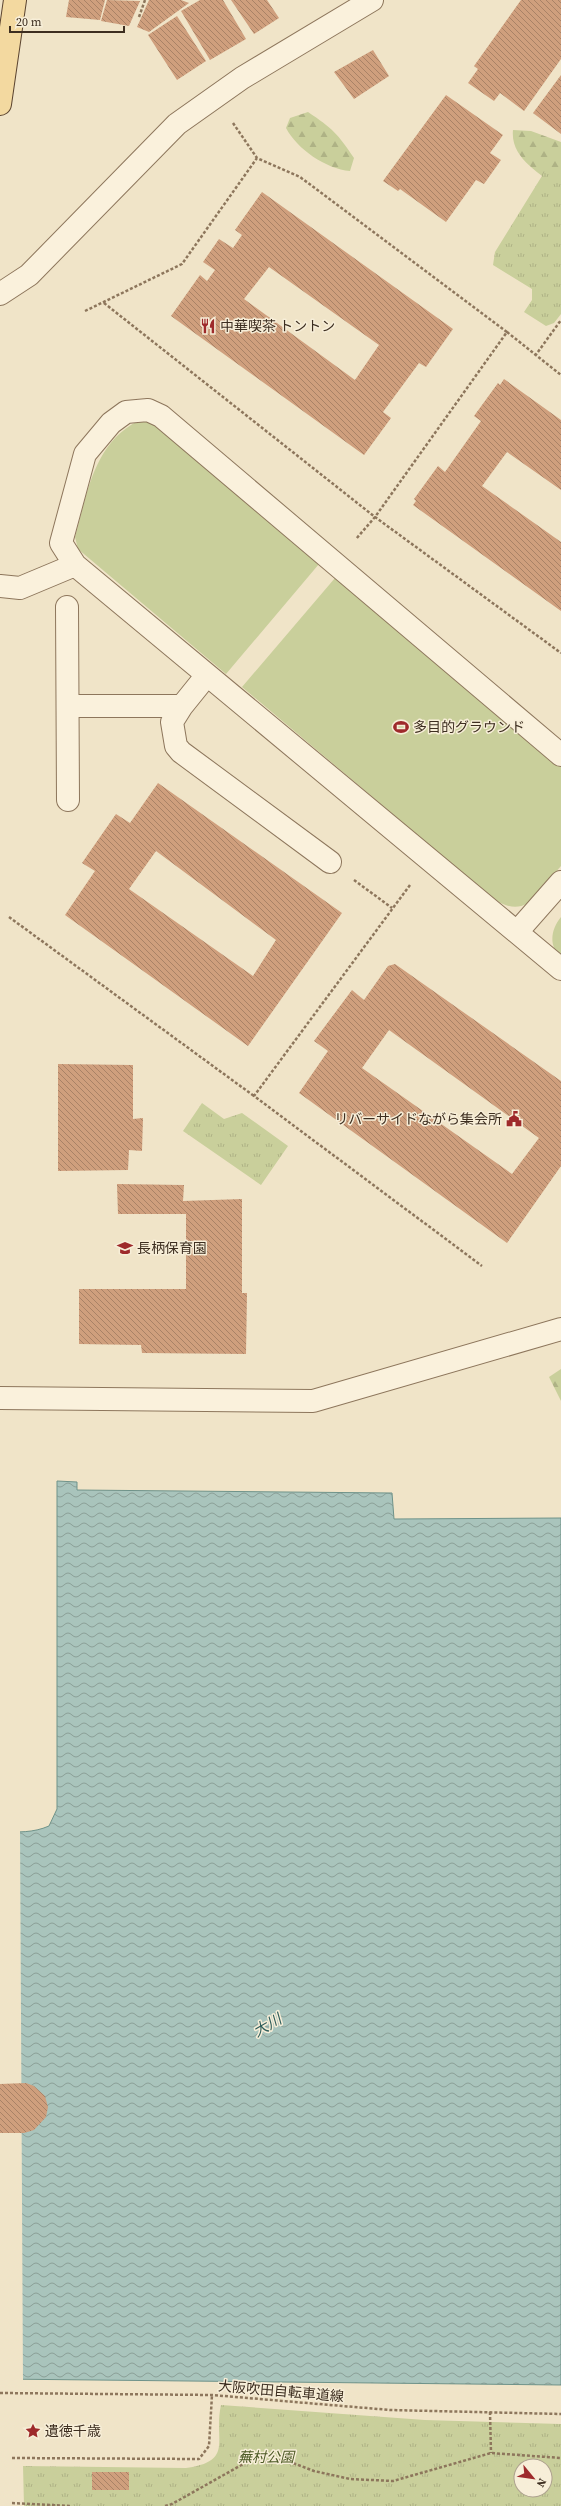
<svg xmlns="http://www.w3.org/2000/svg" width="561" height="2506" viewBox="0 0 561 2506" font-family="'Source Serif 4','Noto Sans JP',serif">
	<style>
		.green { fill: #c9cf9b }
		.forest { fill: url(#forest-firs) }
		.park { fill: url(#park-tufts); fill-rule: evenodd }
		.water { fill: url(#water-waves); stroke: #6f938a }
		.pier { fill: #f0e4c8 }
		.building { fill: url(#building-back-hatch); fill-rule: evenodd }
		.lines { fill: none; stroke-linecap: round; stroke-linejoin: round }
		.lane-casing { stroke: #8d765c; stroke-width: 24 }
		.street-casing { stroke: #8d765c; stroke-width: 24 }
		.primary-casing { stroke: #5b4430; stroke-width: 24 }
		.path { stroke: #8d765c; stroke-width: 2.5; stroke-dasharray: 3 2; stroke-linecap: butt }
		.lane { stroke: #faf1dc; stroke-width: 22 }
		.street { stroke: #faf1dc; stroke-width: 22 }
		.primary { stroke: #f3d9a0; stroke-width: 22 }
		.labels { text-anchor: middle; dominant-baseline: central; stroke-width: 3; stroke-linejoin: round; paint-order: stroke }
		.poi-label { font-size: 14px; fill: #3d2e20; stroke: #f7eed8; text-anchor: start }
		.street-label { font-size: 14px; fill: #3d2e20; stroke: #f7eed8 }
		.park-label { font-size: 14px; font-style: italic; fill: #4d5a26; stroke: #f7eed8 }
		.water-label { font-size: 15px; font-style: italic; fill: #2f5d5a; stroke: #f7eed8 }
	</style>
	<defs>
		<pattern id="forest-firs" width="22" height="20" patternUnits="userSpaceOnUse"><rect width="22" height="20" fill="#c9cf9b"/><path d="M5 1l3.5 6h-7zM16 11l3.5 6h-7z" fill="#aeb285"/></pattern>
		<pattern id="park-tufts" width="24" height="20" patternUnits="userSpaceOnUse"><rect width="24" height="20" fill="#c9cf9b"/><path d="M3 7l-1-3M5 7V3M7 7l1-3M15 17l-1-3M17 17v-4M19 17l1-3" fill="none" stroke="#aeb285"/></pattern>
		<pattern id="water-waves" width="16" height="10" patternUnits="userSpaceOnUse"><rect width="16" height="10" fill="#a9c4bc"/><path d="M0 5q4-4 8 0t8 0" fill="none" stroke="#8ba098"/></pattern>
		<pattern id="building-back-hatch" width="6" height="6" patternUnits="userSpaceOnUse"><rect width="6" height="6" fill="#cf9f7d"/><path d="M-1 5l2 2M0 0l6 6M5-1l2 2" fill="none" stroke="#a98266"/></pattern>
	</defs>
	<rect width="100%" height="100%" fill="#f0e4c8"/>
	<!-- green -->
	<path class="green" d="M 138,421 L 150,422 L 163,431 L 319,564 L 226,674 L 78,549 L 75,537 C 87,494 94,443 138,421 Z
		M 335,578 L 561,767 L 561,866 C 538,892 526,924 490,896 L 242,687 Z
		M 561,917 L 561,957 C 548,946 551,929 561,917 Z"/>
	<!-- forest -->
	<path class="forest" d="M 308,112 C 332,128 338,134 354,158 L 350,171 C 326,169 297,149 286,128 L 290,118 Z
		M 513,130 L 531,131 L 561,142 L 561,189 C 540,174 510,158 513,130 Z
		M 561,1369 L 561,1401 L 549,1377 Z"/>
	<!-- park -->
	<path class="park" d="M 545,171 L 561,182 L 561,314 L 554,323 L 546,326 L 524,312 L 532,300 L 532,289 L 493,265 L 495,252 Z
		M 202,1103 L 224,1119 L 242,1113 L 288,1146 L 261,1185 L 183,1131 Z
		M 221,2405 L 425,2420 L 561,2424 L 561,2506 L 24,2506 L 23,2466 L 186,2468 C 235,2461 213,2440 221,2405 ZM 521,2466 L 545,2466 L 545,2490 L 521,2490 Z"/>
	<!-- water -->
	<path class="water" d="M 57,1481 L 77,1482 L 77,1490 L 392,1493 L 394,1519 L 561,1518 L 561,2385 L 0,2379 L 0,1832 C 18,1832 33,1833 49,1826 L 57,1809 Z"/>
	<!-- pier -->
	<path class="pier" d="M 0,1830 L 20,1830 L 23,2381 L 0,2381 Z"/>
	<!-- building -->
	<path class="building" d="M 69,0 L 105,0 L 100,20 L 66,17 Z
		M 107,0 L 140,1 L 129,26 L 101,21 Z
		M 149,0 L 181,0 L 189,3 L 149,32 L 137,27 Z
		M 200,0 L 223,0 L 246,39 L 210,60 L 181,11 Z
		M 231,0 L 267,0 L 279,18 L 254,34 Z
		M 521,0 L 561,0 L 561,59 L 524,111 L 500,93 L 494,101 L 468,83 L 478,69 L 474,66 Z
		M 177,16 L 206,61 L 177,80 L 148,35 Z
		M 373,50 L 389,76 L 354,99 L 334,72 Z
		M 561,75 L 561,134 L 533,113 Z
		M 446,95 L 503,135 L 490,153 L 501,160 L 484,184 L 476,180 L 446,222 L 400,189 L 398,191 L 383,181 Z
		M 262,192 L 453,329 L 426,367 L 419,363 L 383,412 L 391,418 L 364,455 L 171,316 L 200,275 L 207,281 L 215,270 L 203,262 L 219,239 L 233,248 L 242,235 L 235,230 ZM 269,267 L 379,345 L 355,380 L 244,299 Z
		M 504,379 L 561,420 L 561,490 L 507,452 L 482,486 L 561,542 L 561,611 L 413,505 L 416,501 L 414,499 L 438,466 L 445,472 L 481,421 L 474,416 L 498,383 L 500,385 Z
		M 158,783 L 342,913 L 248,1046 L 65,915 L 95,871 L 82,863 L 116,814 L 130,823 ZM 156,851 L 276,940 L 253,976 L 129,889 Z
		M 395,964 L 561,1081 L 561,1166 L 507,1243 L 299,1093 L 328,1051 L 314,1041 L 352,990 L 364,1000 L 388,966 ZM 389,1030 L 539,1138 L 512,1174 L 362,1068 Z
		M 58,1064 L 133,1065 L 133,1119 L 143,1118 L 142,1151 L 129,1150 L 128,1170 L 58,1171 Z
		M 117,1184 L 184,1185 L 183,1201 L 242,1199 L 242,1293 L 247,1293 L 246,1354 L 142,1353 L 141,1345 L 79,1344 L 79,1289 L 186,1289 L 186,1214 L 118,1214 Z
		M 26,2083 L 34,2086 L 45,2096 L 48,2107 L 46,2117 L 34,2130 L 24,2133 L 0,2133 L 0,2084 Z
		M 92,2472 L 129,2472 L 129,2490 L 92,2490 Z"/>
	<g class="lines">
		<defs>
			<path id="lane" d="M 75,565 L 61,543 L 85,454 L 111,423 L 126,412 L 148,410 L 161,416 L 561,755
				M 0,586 L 20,588 L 75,565 L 561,969
				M 67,607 L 68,800
				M 207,675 L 182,706 L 172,722 L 176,746 L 181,752 L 330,862
				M 68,706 L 182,706
				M 517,932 L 561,882"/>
			<path id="street" d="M 0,294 L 29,275 L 177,124 L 242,78 L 372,0
				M 0,1398 L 313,1401 L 561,1329"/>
			<path id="primary" d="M 0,104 L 15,0"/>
		</defs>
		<!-- lane casing -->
		<use href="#lane" class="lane-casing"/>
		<!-- street casing -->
		<use href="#street" class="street-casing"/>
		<!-- primary casing -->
		<use href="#primary" class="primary-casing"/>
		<!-- path -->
		<path class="path" d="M 139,17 L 145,0
			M 233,123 L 257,158 L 300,177 L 507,332 L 375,517 L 356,539
			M 104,303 L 375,517 L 561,653
			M 85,311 L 182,264 L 257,158
			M 507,332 L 561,375
			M 535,356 L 561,320
			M 354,880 L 392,908
			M 410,885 L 254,1096 L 482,1266
			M 9,917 L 254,1096
			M 0,2393 L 212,2395 L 390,2410 L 561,2414
			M 490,2412 L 491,2453
			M 12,2458 L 199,2459 L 209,2446 L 212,2395
			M 12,2503 L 71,2506
			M 165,2506 L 172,2504 L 245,2463 L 285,2460 L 314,2471 L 350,2479 L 393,2481 L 491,2453 L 561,2458"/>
		<!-- lane -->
		<use href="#lane" class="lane"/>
		<!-- street -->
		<use href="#street" class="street"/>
		<!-- primary -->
		<use href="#primary" class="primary"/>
	</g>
	<!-- icons -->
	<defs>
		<symbol id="restaurant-bare" viewBox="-9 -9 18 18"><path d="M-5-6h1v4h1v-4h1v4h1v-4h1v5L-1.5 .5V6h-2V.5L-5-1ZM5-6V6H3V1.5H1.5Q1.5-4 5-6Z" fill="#9e2a2b" stroke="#f7eed8" stroke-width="2.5" paint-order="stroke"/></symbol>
		<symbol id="stadium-bare" viewBox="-9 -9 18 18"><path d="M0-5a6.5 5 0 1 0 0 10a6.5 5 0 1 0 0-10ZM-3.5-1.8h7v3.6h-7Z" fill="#9e2a2b" stroke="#f7eed8" stroke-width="2.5" paint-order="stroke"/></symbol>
		<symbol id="civic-bare" viewBox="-9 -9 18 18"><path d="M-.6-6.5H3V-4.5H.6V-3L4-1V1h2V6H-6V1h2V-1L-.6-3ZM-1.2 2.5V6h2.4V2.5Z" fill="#9e2a2b" stroke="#f7eed8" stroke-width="2.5" paint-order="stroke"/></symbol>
		<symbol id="school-bare" viewBox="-9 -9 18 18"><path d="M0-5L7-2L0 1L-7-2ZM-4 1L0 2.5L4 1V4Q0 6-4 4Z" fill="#9e2a2b" stroke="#f7eed8" stroke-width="2.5" paint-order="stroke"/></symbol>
		<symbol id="sight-bare" viewBox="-9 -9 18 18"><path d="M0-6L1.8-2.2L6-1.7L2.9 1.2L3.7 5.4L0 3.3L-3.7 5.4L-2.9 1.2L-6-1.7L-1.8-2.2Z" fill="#9e2a2b" stroke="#f7eed8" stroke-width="2.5" paint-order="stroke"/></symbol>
	</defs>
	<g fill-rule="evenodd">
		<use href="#restaurant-bare" x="197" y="315" width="22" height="22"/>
		<use href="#stadium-bare" x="390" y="716" width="22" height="22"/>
		<use href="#civic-bare" x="503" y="1108" width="22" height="22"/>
		<use href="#school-bare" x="114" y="1237" width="22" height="22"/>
		<use href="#sight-bare" x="22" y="2420" width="22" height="22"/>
	</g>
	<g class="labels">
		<!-- poi labels -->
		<g class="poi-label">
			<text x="220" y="326">中華喫茶 トントン</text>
			<text x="413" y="727">多目的グラウンド</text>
			<text x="502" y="1119" text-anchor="end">リバーサイドながら集会所</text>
			<text x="137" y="1248">長柄保育園</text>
			<text x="45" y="2431">遺徳千歳</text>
		</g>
		<!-- street labels -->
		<g class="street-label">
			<text transform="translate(281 2391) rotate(5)">大阪吹田自転車道線</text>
		</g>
		<!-- park labels -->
		<g class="park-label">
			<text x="266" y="2457">蕪村公園</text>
		</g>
		<!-- water labels -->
		<g class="water-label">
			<text transform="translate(267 2025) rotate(-30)">大川</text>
		</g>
	</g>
	<!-- north arrow -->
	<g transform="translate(533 2478) rotate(119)"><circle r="19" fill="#f7eed8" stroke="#ada18e"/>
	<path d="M0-3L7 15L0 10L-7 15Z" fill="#9e2a2b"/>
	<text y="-6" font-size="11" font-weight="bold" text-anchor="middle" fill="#3d2e20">N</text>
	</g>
	<!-- scale -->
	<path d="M10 26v6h114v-6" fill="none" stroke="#3d2e20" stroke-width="2"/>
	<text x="16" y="26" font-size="12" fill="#3d2e20" stroke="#f7eed8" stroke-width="3" paint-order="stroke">20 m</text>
</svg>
